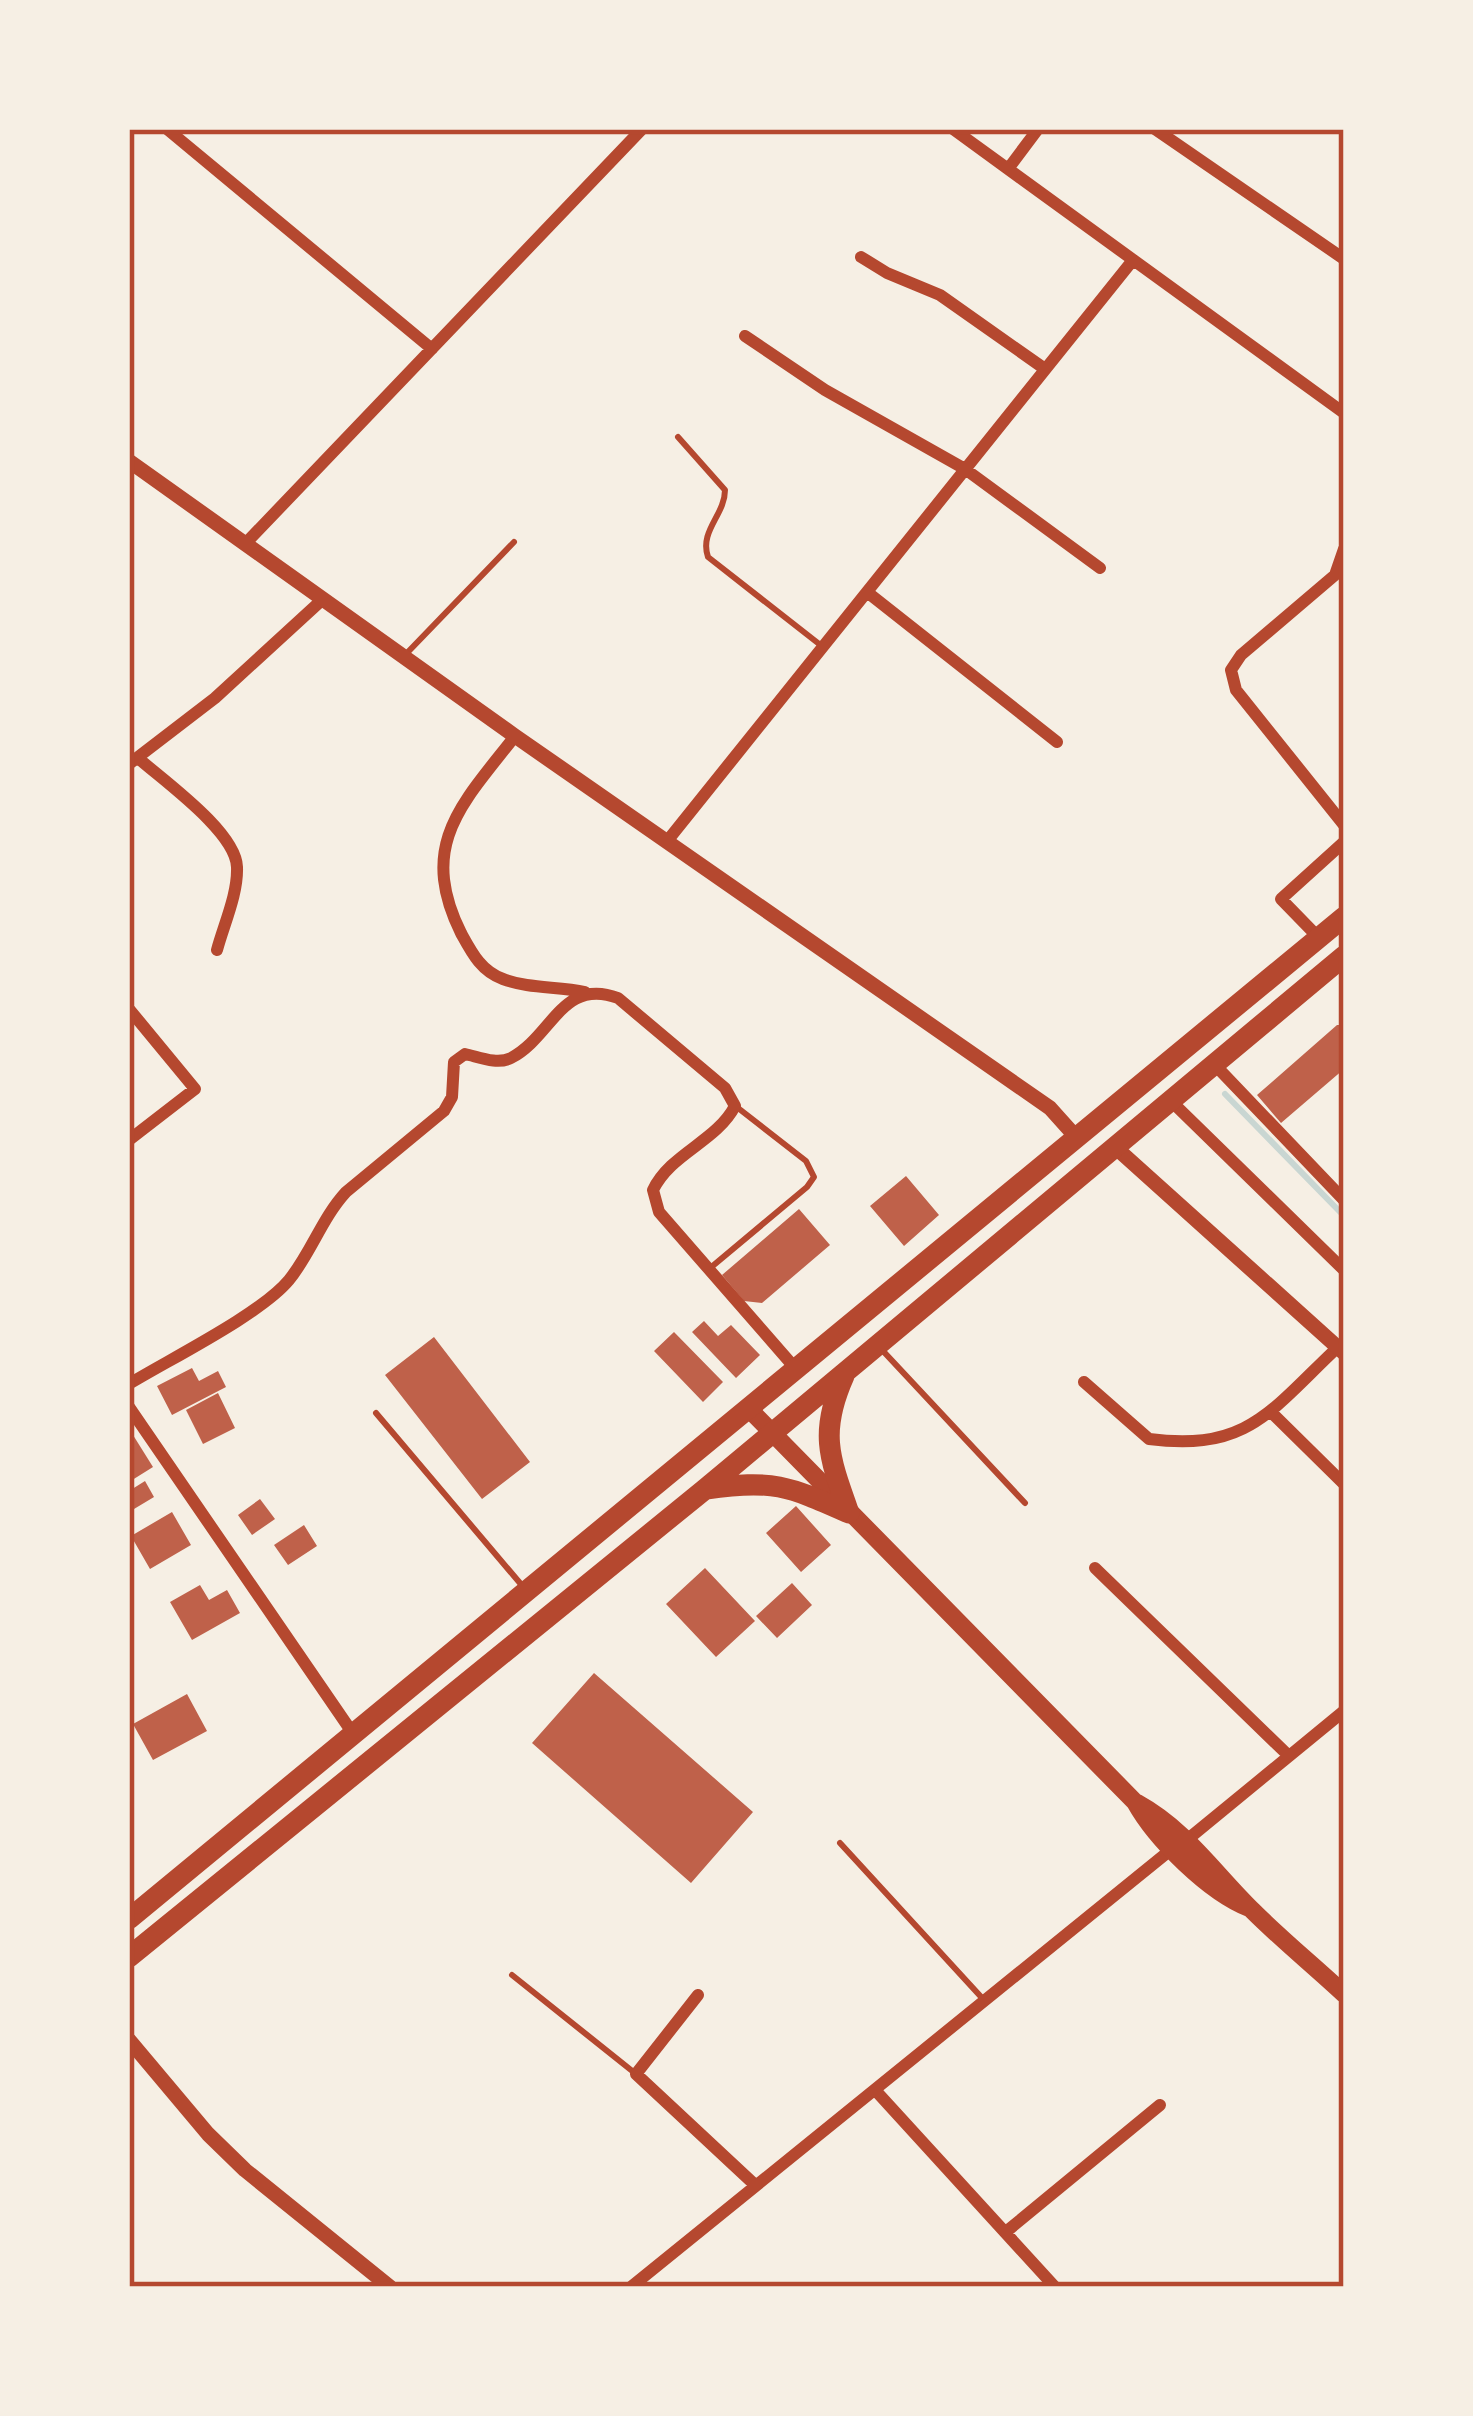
<svg xmlns="http://www.w3.org/2000/svg" width="1473" height="2416" viewBox="0 0 1473 2416" font-family="'Asap Condensed',sans-serif">
	<style>
		.lines { fill: none; stroke-linecap: round; stroke-linejoin: round }
		.stream { stroke: #c9d6d2; stroke-width: 6 }
		.building { fill: #bf614a }
		.service { stroke: #b5482f; stroke-width: 6 }
		.minor { stroke: #b5482f; stroke-width: 12 }
		.tertiary { stroke: #b5482f; stroke-width: 15 }
		.secondary { stroke: #b5482f; stroke-width: 18 }
		.trunk { stroke: #b5482f; stroke-width: 21 }
		.neatline { fill: none; stroke: #b5482f; stroke-width: 4.5 }
	</style>
	<rect width="100%" height="100%" fill="#f6efe4"/>
	<g class="lines">
		<!-- stream -->
		<path class="stream" d="M 1225,1094 L 1344,1216"/>
	</g>
	<!-- building -->
	<path class="building" d="M 1337,1025 L 1344,1025 L 1344,1069 L 1281,1123 L 1257,1095 Z
		M 906,1176 L 939,1215 L 904,1246 L 870,1206 Z
		M 799,1209 L 830,1245 L 762,1303 L 744,1301 L 722,1275 Z
		M 704,1321 L 718,1336 L 731,1325 L 760,1355 L 736,1378 L 692,1332 Z
		M 674,1332 L 723,1382 L 703,1402 L 654,1351 Z
		M 434,1337 L 530,1462 L 482,1499 L 385,1375 Z
		M 192,1368 L 199,1381 L 218,1371 L 226,1387 L 172,1415 L 157,1386 Z
		M 218,1393 L 235,1428 L 203,1444 L 186,1410 Z
		M 133,1435 L 153,1467 L 129,1482 L 129,1437 Z
		M 145,1481 L 154,1497 L 129,1512 L 129,1491 Z
		M 260,1499 L 275,1519 L 252,1535 L 238,1515 Z
		M 796,1506 L 831,1545 L 801,1572 L 766,1533 Z
		M 172,1512 L 191,1545 L 150,1569 L 131,1536 Z
		M 304,1525 L 317,1546 L 288,1565 L 274,1545 Z
		M 705,1568 L 755,1621 L 716,1657 L 666,1604 Z
		M 792,1583 L 812,1605 L 777,1638 L 756,1616 Z
		M 200,1585 L 209,1600 L 227,1590 L 240,1613 L 192,1640 L 170,1602 Z
		M 594,1673 L 753,1812 L 691,1883 L 532,1743 Z
		M 187,1694 L 207,1731 L 153,1760 L 133,1724 Z"/>
	<g class="lines">
		<!-- service -->
		<path class="service" d="M 678,437 L 725,490 C 725,515 699,531 708,557 L 823,647
			M 406,654 L 514,542
			M 709,1269 L 807,1187 L 814,1177 L 806,1161 L 738,1108
			M 883,1351 L 1025,1503
			M 376,1413 L 525,1589
			M 840,1843 L 983,1999
			M 512,1975 L 636,2074"/>
		<!-- minor -->
		<path class="minor" d="M 167,129 L 432,349
			M 953,129 L 1344,413
			M 1155,129 L 1344,259
			M 1008,169 L 1038,129
			M 861,257 L 887,273 L 940,295 L 1045,369
			M 745,336 L 825,390 L 965,469 L 1100,568
			M 246,543 L 642,129
			M 1344,549 L 1335,575 L 1241,655 L 1231,670 L 1236,690 L 1344,825
			M 867,592 L 1057,742
			M 515,736 C 463,803 417,844 461,933 C 472,953 481,971 503,979 C 529,989 558,986 585,992
			M 138,758 C 164,781 236,832 237,867 C 238,894 224,924 217,950
			M 129,764 L 215,698 L 323,599
			M 668,840 L 1133,260
			M 1319,938 L 1281,899 L 1344,842
			M 129,1009 L 195,1089 L 129,1140
			M 1215,1065 L 1344,1200
			M 1171,1101 L 1344,1270
			M 1084,1382 L 1149,1439 C 1248,1452 1271,1410 1337,1348
			M 129,1384 C 170,1359 261,1314 289,1280 C 311,1253 322,1218 346,1192 L 444,1111 L 452,1097 L 454,1062 L 465,1054 C 479,1057 497,1065 511,1058 C 552,1037 562,977 618,998 L 725,1088 L 735,1106 C 716,1142 671,1153 653,1190 L 659,1212 L 795,1368
			M 129,1407 L 354,1735
			M 1270,1411 L 1344,1484
			M 1095,1568 L 1289,1756
			M 1188,1839 L 1344,1711
			M 698,1995 L 636,2074 L 754,2184
			M 876,2091 L 1055,2287
			M 1007,2231 L 1160,2105
			M 631,2287 L 1173,1848"/>
		<!-- tertiary -->
		<path class="tertiary" d="M 129,461 L 515,736 L 1050,1108 L 1076,1137
			M 1115,1147 L 1344,1353
			M 129,2040 L 208,2134 L 245,2170 L 390,2287"/>
		<!-- secondary -->
		<path class="secondary" d="M 749,1409 L 1135,1802 C 1156,1840 1209,1892 1249,1908
			M 1137,1803 C 1186,1830 1214,1873 1253,1911 C 1282,1940 1314,1966 1344,1994"/>
		<!-- trunk -->
		<path class="trunk" d="M 844,1376 C 819,1432 829,1457 849,1513
			M 706,1489 C 773,1479 788,1486 849,1513
			M 129,1919 L 1344,917
			M 129,1957 L 704,1490 L 1344,956"/>
	</g>
	<!-- border -->
	<rect width="1473" height="2416" fill="none" stroke="#f6efe4" stroke-width="264"/>
	<rect x="132" y="132" width="1209" height="2152" class="neatline"/>
</svg>
